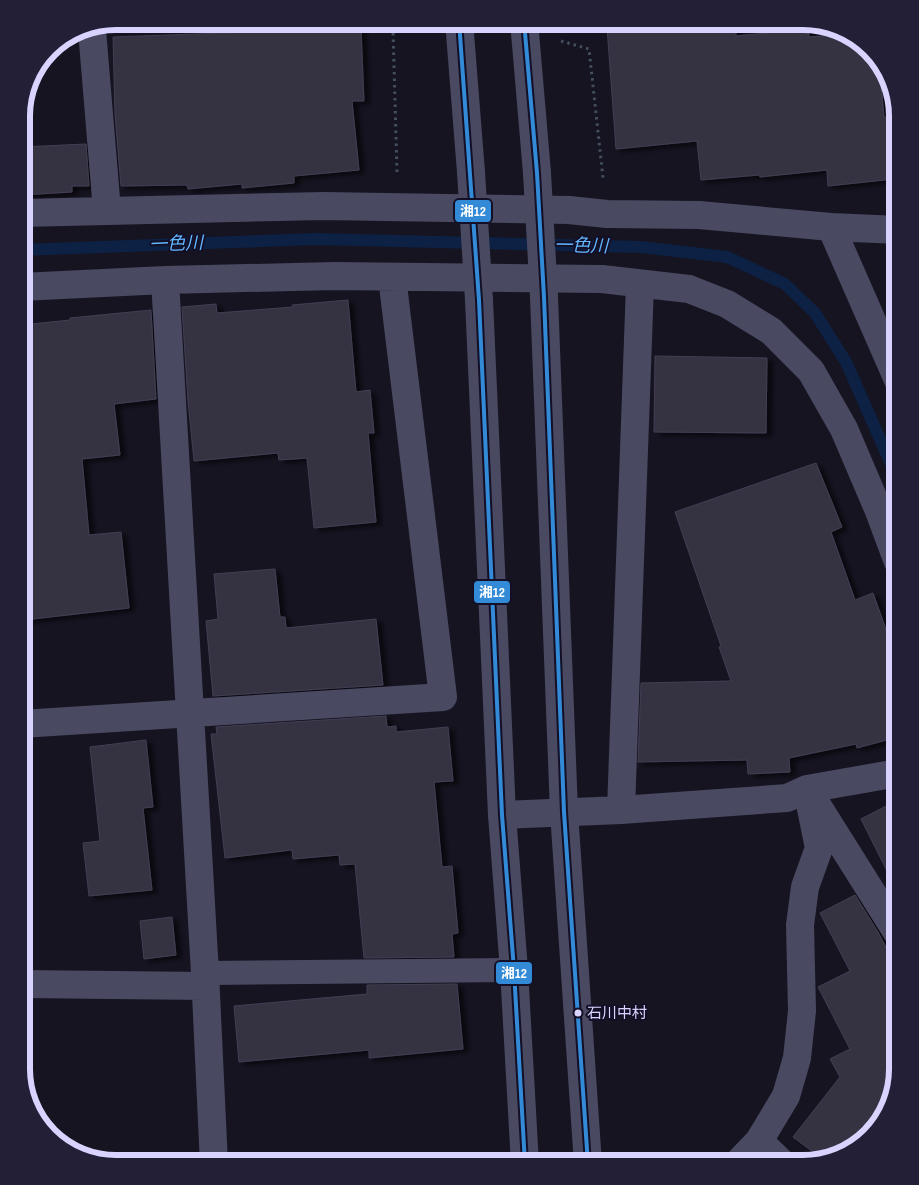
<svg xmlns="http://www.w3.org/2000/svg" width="919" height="1185" viewBox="0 0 919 1185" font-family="'Sofia Sans Condensed','Noto Sans JP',sans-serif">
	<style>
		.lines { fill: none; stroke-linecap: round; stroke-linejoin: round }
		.stream { stroke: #0d2144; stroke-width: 12 }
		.building { fill: #343243; stroke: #433f54; filter: url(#shadow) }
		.path { stroke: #44505f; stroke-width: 3; stroke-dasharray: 2.5 4; stroke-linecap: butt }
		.pedestrian { stroke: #4a4962; stroke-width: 24 }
		.minor { stroke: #4a4962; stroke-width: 28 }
		.tertiary { stroke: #4a4962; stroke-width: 28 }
		.tertiary-bridge { stroke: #4a4962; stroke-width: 28 }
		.bus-1-casing { stroke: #130f26; stroke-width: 8 }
		.bus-1 { stroke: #338bd7; stroke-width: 4 }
		.bus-dot { fill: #d9d4ff; stroke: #130f26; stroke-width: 2 }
		.labels { text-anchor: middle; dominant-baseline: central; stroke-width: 4; stroke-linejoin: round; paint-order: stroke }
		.bus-label { font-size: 15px; fill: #d9d4ff; stroke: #130f26; text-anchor: start }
		.water-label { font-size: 18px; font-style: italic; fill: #62b6ff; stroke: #130f26 }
		.rim { fill: none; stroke: #d9d4ff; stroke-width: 6 }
		.line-badge { stroke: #130f26; stroke-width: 2 }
		.badge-label { font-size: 14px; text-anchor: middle; font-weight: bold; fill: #fff }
	</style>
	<defs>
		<filter id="shadow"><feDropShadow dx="5.5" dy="3" stdDeviation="2.5" flood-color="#0009"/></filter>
	</defs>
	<rect width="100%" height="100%" fill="#161421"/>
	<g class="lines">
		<!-- stream -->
		<path class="stream" d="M 21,250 L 315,239 L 641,247 L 727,257 L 785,284 L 815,313 L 846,362 L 898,480"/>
	</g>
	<!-- building -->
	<path class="building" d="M 664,21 L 735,21 L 736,36 L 808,29 L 809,37 L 851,34 L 879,61 L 884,117 L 888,117 L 894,179 L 828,186 L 827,170 L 760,177 L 759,175 L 701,180 L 697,141 L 616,149 L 607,27 Z
		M 361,28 L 364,101 L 352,101 L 359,170 L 294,176 L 294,183 L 242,188 L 242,184 L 188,189 L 187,185 L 121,186 L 115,114 L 113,37 Z
		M 86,144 L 89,186 L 72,186 L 72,192 L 21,195 L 21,147 Z
		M 348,300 L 356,392 L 370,390 L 374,433 L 368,433 L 376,522 L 314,528 L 307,458 L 279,460 L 278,453 L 194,461 L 188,401 L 182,307 L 216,304 L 217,313 L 293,307 L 292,305 Z
		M 151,310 L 156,399 L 114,404 L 120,455 L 82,459 L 89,535 L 121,532 L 129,608 L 24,620 L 21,593 L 21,504 L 30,503 L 29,497 L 31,497 L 22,415 L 31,414 L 22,325 L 70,320 L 70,318 Z
		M 655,356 L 767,358 L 766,433 L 654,432 Z
		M 816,463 L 842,527 L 831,532 L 855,600 L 873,593 L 898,663 L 898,737 L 857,748 L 856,744 L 789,758 L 790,772 L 748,774 L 747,760 L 638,762 L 641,683 L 731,681 L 719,647 L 721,646 L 675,512 Z
		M 275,569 L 280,617 L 285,617 L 286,628 L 376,619 L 383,685 L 213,696 L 206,621 L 218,619 L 214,574 Z
		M 386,716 L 387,727 L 396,726 L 396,732 L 448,727 L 453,781 L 434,782 L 442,867 L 452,866 L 458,933 L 452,934 L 454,957 L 364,958 L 355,864 L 340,865 L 339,855 L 293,859 L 292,850 L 225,858 L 211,734 L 217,734 L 216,727 Z
		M 146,740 L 153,807 L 143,808 L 152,890 L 89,896 L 83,843 L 100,841 L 90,747 Z
		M 898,800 L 898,893 L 861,819 Z
		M 855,895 L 878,932 L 898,970 L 898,1069 L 885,1116 L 855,1148 L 821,1158 L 793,1137 L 840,1077 L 830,1059 L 850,1049 L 818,987 L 850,971 L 820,913 Z
		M 172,917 L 176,955 L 144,959 L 140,921 Z
		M 457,984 L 463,1049 L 369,1058 L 369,1050 L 239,1062 L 234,1006 L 367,994 L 367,985 Z"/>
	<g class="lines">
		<!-- path -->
		<path class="path" d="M 561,41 L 589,49 L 603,178
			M 397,172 L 393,30 L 424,28"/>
		<!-- pedestrian -->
		<path class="pedestrian" d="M 205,973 L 514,970"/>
		<!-- minor -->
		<path class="minor" d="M 92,30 L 107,211
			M 21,213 L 324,206 L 569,210 L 607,214 L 699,215 L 831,227 L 898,380
			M 831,227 L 898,230
			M 165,280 L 205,973 L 214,1164
			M 21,287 L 165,280 L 335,276 L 602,279 L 689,289 L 727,304 L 771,331 L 811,371 L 844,429 L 879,511 L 898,562
			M 21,724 L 443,697 L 392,277
			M 817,805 L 898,934
			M 621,810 L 640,284
			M 502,815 L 621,810 L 787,798 L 807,789 L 898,773
			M 21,984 L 205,986
			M 759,1141 L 783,1164
			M 737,1164 L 759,1141 L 786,1096 L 797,1058 L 802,1011 L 800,925 L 805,887 L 819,848 L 807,789"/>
		<!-- tertiary -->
		<path class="tertiary" d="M 459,21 L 471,172
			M 524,21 L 537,173
			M 544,297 L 564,812 L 588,1164
			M 479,300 L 502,815 L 514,970 L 525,1164"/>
		<!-- tertiary-bridge -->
		<path class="tertiary-bridge" d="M 471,172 L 479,300
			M 537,173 L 544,297"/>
		<defs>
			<path id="bus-1" d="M 459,21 L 479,300 L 502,815 L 514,970 L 525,1164
				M 524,21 L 537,173 L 544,297 L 564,812 L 588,1164"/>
		</defs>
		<!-- bus-1 casing -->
		<use href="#bus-1" class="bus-1-casing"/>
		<!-- bus-1 -->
		<use href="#bus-1" class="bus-1"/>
	</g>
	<!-- markers -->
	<circle class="bus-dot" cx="578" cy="1013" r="4.5"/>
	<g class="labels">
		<!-- bus labels -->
		<g class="bus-label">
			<text x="587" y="1013">石川中村</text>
		</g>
		<!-- water labels -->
		<g class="water-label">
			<text transform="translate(176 244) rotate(-2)">一色川</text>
			<text transform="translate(581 246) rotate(1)">一色川</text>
		</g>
	</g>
	<!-- crop -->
	<path d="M0 0H919V1185H0ZM116 30H803A86 86 0 0 1 889 116V1069A86 86 0 0 1 803 1155H116A86 86 0 0 1 30 1069V116A86 86 0 0 1 116 30Z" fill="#231f37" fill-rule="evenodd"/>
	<path class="rim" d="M116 30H803A86 86 0 0 1 889 116V1069A86 86 0 0 1 803 1155H116A86 86 0 0 1 30 1069V116A86 86 0 0 1 116 30Z"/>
	<g class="line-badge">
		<rect x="454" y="199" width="38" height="24" rx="5" fill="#338bd7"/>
		<rect x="473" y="580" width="38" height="24" rx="5" fill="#338bd7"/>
		<rect x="495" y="961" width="38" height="24" rx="5" fill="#338bd7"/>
	</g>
	<g class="badge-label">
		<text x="473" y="216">湘12</text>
		<text x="492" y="597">湘12</text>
		<text x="514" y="978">湘12</text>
	</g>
</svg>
